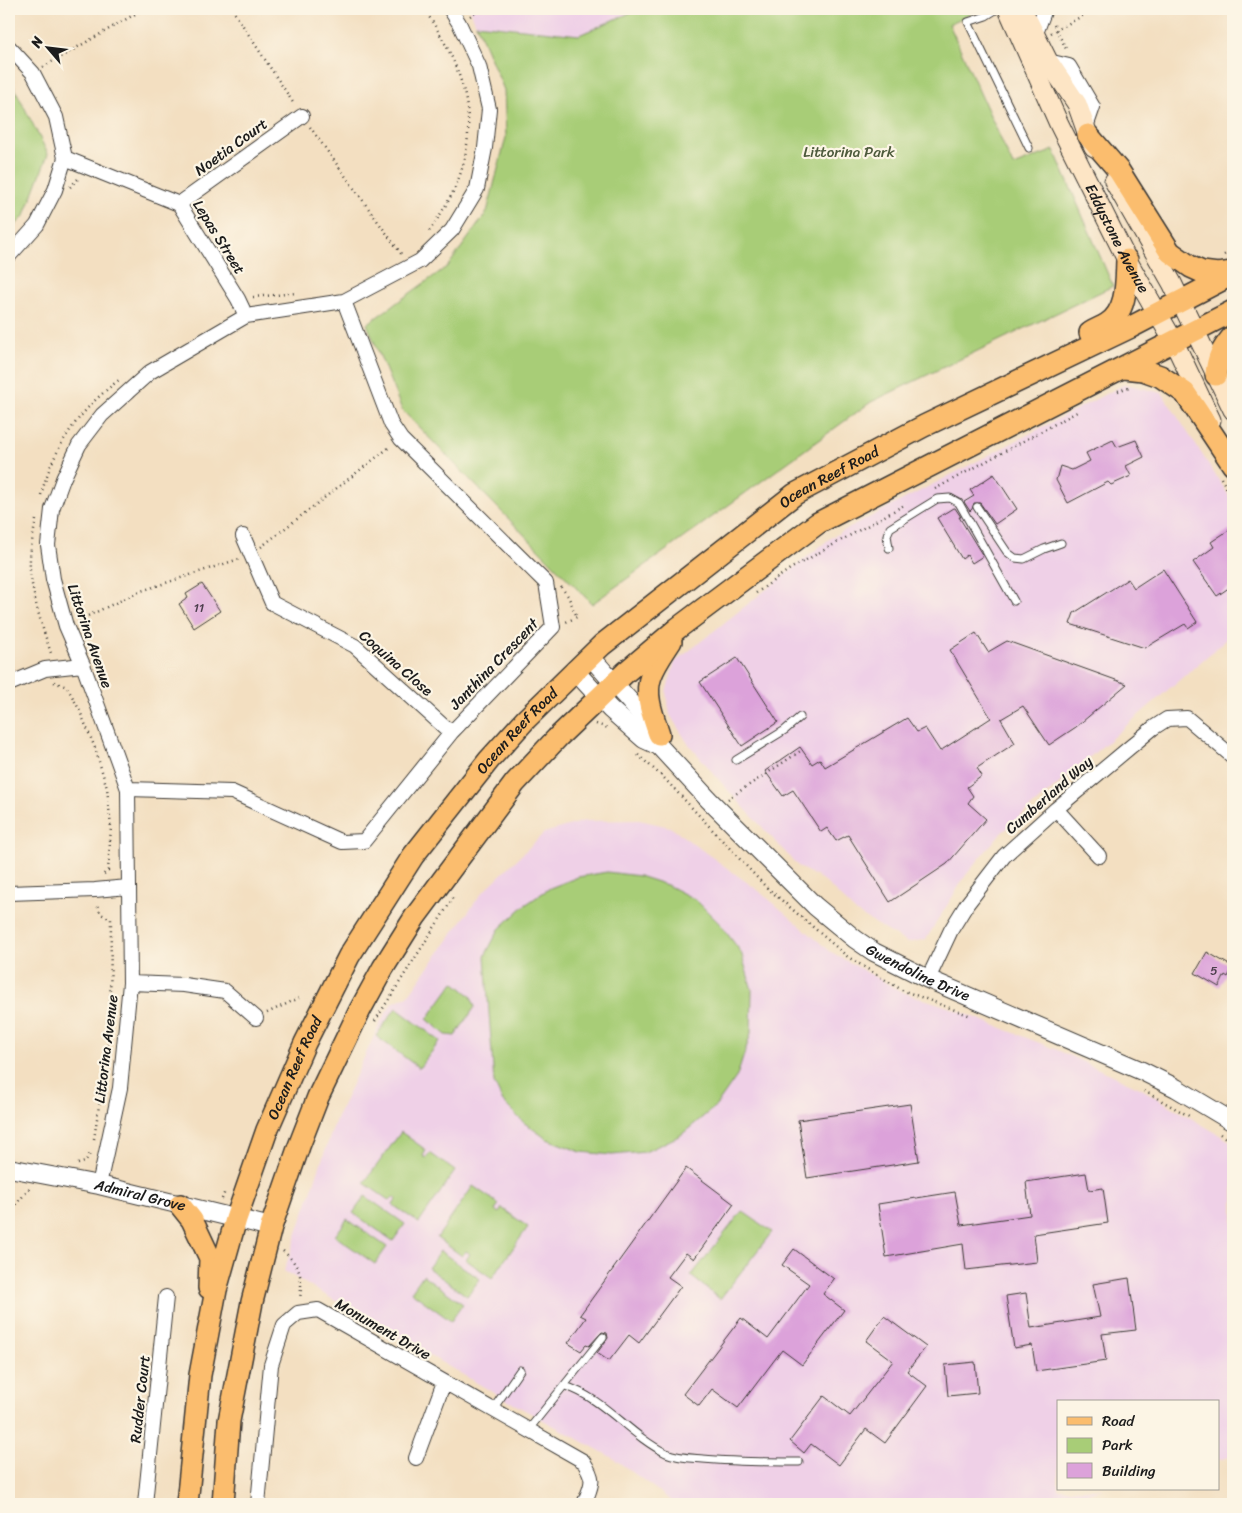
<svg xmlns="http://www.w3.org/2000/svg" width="1242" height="1513" viewBox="0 0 1242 1513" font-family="Sriracha,sans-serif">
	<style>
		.built { fill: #efd0e7 }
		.green { fill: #a8cd77; stroke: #62744a }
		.building { fill: #dca2da }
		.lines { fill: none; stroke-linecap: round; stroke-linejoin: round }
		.service-casing { stroke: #3c3935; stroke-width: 9 }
		.minor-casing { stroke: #3c3935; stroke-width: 16 }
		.tertiary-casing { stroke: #3c3935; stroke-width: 20 }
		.secondary-casing { stroke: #3c3935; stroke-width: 21 }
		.primary-casing { stroke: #3c3935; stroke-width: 24 }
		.path { stroke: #3c3935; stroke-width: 2.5; stroke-dasharray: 1 4; stroke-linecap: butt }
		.service { stroke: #fff; stroke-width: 7 }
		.minor { stroke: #fff; stroke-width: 14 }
		.tertiary { stroke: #fff; stroke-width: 18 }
		.secondary { stroke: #fde5c5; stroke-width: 19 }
		.primary { stroke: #fbbd6e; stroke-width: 21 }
		.labels { text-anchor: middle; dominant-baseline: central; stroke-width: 4.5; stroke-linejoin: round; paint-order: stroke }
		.number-label { font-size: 12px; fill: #4c3e4c }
		.street-label { font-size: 15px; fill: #1c1c1c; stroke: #fcf5e5 }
		.park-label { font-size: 15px; fill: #4d5a3c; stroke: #fcf5e5 }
	</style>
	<rect width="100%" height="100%" fill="#fcf5e5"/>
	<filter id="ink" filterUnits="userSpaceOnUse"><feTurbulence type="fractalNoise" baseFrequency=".02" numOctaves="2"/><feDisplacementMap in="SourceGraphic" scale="10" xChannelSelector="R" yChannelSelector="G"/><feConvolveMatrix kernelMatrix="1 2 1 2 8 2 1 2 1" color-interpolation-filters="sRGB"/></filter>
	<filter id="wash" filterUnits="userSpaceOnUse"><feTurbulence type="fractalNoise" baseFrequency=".0096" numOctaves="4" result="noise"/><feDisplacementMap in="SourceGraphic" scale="20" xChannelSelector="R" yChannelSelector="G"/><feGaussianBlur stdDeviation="1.12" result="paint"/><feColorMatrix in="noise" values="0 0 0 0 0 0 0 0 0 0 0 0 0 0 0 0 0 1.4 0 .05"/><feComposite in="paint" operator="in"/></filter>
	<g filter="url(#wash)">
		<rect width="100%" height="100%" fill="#f3dfc1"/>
		<!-- built -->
		<path class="built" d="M 470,9 L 639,9 L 579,35 L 476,24 Z
			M 1125,384 L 1162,393 L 1233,502 L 1233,634 L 999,835 L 966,875 L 926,939 L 908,943 L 857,913 L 823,880 L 799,867 L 725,787 L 687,742 L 670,715 L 666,692 L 675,662 L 832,537 Z
			M 639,820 L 670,827 L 759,891 L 831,952 L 902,992 L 948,1007 L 1055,1049 L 1140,1088 L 1233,1143 L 1233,1456 L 1218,1460 L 1218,1402 L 1058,1402 L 1058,1489 L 1103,1489 L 1042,1504 L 676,1504 L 613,1458 L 503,1398 L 284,1271 L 336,1119 L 380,1023 L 392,1003 L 408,996 L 481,894 L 544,833 L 584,821 Z"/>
		<!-- green -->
		<path class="green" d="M 639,9 L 981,9 L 949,24 L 1013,166 L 1054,150 L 1113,286 L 871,402 L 592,604 L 402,410 L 367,324 L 448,266 L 487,212 L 506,137 L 504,90 L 476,24 L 579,35 Z
			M 9,77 L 48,154 L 25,215 L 9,232 Z
			M 607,872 L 639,876 L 667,885 L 696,900 L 720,924 L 741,952 L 752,990 L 751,1033 L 737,1076 L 716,1106 L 681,1135 L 645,1152 L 612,1155 L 581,1152 L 547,1139 L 523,1122 L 503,1102 L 494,1083 L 485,956 L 499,929 L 525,905 L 550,888 L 578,877 Z
			M 454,982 L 471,996 L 475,1007 L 455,1036 L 446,1035 L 427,1019 Z
			M 396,1008 L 440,1041 L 419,1068 L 376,1036 Z
			M 401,1132 L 426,1150 L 423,1156 L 426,1158 L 430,1153 L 455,1171 L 419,1223 L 393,1205 L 397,1199 L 393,1197 L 390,1201 L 364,1183 Z
			M 473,1186 L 499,1204 L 495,1210 L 499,1213 L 502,1208 L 528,1227 L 492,1278 L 466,1260 L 470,1254 L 466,1251 L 462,1256 L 437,1238 Z
			M 365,1196 L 405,1224 L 393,1241 L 353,1213 Z
			M 742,1211 L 772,1232 L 720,1299 L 691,1276 Z
			M 347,1219 L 387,1247 L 375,1264 L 335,1236 Z
			M 440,1251 L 480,1279 L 467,1296 L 428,1268 Z
			M 423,1275 L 463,1304 L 451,1321 L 411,1292 Z"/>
		<g id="blocks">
			<!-- building -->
			<path class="building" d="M 1113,440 L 1117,447 L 1136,440 L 1144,457 L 1126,466 L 1131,476 L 1111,485 L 1108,482 L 1068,503 L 1056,480 L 1060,466 L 1072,470 L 1090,461 L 1086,453 Z
				M 994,474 L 1017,509 L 995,524 L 980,503 L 974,503 L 972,509 L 970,511 L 964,502 L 974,496 L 970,490 Z
				M 953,508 L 955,508 L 961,517 L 959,517 L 983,556 L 972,563 L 967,555 L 962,559 L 937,518 Z
				M 1229,530 L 1233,535 L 1233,585 L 1217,596 L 1193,562 L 1214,547 L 1211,542 Z
				M 1163,569 L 1197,622 L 1188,628 L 1185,624 L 1145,648 L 1070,624 L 1074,613 L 1128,579 L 1134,588 Z
				M 202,584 L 220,611 L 194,628 L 179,604 L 188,598 L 186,594 Z
				M 976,633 L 988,652 L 1007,641 L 1127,684 L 1076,727 L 1049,745 L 1023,706 L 1001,719 L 1015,743 L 977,768 L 982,776 L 967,787 L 973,796 L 968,803 L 986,819 L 947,864 L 890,902 L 848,835 L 836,841 L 827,828 L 821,832 L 793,790 L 783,796 L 765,771 L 800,747 L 812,764 L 820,759 L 825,767 L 907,718 L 917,732 L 925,728 L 940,751 L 991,718 L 950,650 Z
				M 737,658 L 778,722 L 742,746 L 700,682 Z
				M 1207,952 L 1233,967 L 1228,977 L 1225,975 L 1219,987 L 1195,973 Z
				M 910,1104 L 919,1161 L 807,1178 L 798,1120 Z
				M 686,1168 L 734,1204 L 694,1259 L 686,1253 L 668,1277 L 681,1286 L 639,1343 L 629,1335 L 609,1361 L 597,1353 L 608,1338 L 607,1333 L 602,1332 L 589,1346 L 586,1345 L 581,1351 L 568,1343 L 586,1318 L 580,1315 Z
				M 1086,1173 L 1089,1190 L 1103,1188 L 1108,1223 L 1034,1234 L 1037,1262 L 966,1270 L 963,1244 L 886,1257 L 878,1204 L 955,1192 L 961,1225 L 1030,1215 L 1026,1182 Z
				M 794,1249 L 834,1279 L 823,1294 L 844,1310 L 802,1365 L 782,1350 L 738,1408 L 712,1389 L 699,1406 L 683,1394 L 741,1318 L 768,1339 L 809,1284 L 782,1265 Z
				M 1129,1278 L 1136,1330 L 1102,1334 L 1106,1361 L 1036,1371 L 1032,1345 L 1014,1348 L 1006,1296 L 1026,1293 L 1031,1328 L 1100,1317 L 1093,1284 Z
				M 884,1316 L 926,1347 L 907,1371 L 927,1386 L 885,1443 L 866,1429 L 839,1465 L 811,1444 L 804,1453 L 790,1441 L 824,1396 L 850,1416 L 893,1361 L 866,1341 Z
				M 975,1362 L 978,1393 L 948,1396 L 945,1365 Z"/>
		</g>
	</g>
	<g filter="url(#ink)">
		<use href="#blocks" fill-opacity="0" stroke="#3c3935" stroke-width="1"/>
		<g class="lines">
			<defs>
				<path id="service" d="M 997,9 L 986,16 L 968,22 L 1029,148
					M 977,507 L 1007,552 L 1015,558 L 1024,559 L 1044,549 L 1061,543
					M 889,548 L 887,535 L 890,528 L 937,499 L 950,498 L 959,503 L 1014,601
					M 736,760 L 785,730 L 800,717
					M 565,1386 C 604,1398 629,1435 666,1453 C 678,1458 691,1458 703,1459 C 735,1462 767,1462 799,1462
					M 493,1409 L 520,1370
					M 529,1429 L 603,1337"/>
				<path id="minor" d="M 1035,36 L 1045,9
					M 9,47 L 33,73 L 56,117 L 65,158 L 55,190 L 37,225 L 9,256
					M 1048,61 L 1069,66 L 1093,107 L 1086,127
					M 65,158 L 179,204 L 238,299 L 246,316
					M 179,204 L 302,116
					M 243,536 L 272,603 L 355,646 L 451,733
					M 9,684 L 45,669 L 83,665
					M 128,789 L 232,792 L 342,842 L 364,841 L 451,733 L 553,627 L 546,583 L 401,439 L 391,424 L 344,301
					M 1056,809 L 1099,856
					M 9,893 L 95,890 L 128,887
					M 928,979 L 951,930 L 967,904 L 1004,856 L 1056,809 L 1153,728 L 1167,719 L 1187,718 L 1233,757
					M 130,983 L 184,985 L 225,991 L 256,1018
					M 99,1185 L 120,1088 L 130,983 L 128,789 L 83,665 L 66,626 L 53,579 L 48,545 L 52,509 L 63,479 L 79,445 L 102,415 L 150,372 L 246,316 L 344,301 L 420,261 L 452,230 L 477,189 L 485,148 L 489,109 L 479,66 L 459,23 L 450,9
					M 416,1458 L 444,1382
					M 145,1504 L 166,1297
					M 258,1504 L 271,1365 L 284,1325 L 298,1313 L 318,1310 L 583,1461 C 596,1481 592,1483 584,1504"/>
				<g id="tertiary">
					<path d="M 590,656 L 656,731"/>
					<path id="s1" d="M 574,670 L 610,709 L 644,739 L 659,746 L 709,800 L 815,906 L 855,939 L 874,952 L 928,979 L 1142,1071 L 1176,1088 L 1233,1122"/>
					<path id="s2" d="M 9,1168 L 99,1185 L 271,1227"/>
				</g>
				<g id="secondary">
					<path id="s3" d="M 1008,9 L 1059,124 L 1127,260 L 1174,342 L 1211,420"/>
					<path d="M 1022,9 L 1048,61 L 1077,104 L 1088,135 L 1094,147"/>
					<path d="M 1114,181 L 1172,283 L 1233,410"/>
				</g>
				<g id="primary">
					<path d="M 1088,135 L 1119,171 L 1170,252 L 1191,267 L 1202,272 L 1218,274 L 1233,272"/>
					<path d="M 1090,333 C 1095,330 1102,327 1107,324 C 1128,311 1126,281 1127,260"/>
					<path d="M 1124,368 L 1143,370 L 1160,376 L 1185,393 L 1233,465"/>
					<path d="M 1216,375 C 1217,358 1222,349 1233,336"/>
					<path d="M 659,734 C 653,716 644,695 651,676 C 655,664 664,652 671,641"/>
					<path d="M 180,1205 L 192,1220 L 210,1258 L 209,1288"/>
					<path id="s4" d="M 187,1504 L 200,1375 L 216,1290 L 236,1219 L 267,1130 L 305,1043 L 349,956 L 413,856 L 489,760 L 526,719 L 602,645 L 795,494 L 924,426 L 1131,327 L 1233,274"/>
					<path d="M 223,1504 L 229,1421 L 252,1302 L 271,1227 L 299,1146 L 318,1097 L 360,1010 L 383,968 L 415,917 L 515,783 L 558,737 L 626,672 L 678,628 L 818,523 L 1233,311"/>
				</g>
			</defs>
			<!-- service casing -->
			<use href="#service" class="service-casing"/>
			<!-- minor casing -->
			<use href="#minor" class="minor-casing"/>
			<!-- tertiary casing -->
			<use href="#tertiary" class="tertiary-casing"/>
			<!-- secondary casing -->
			<use href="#secondary" class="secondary-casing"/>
			<!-- primary casing -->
			<use href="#primary" class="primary-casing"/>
			<!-- path -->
			<path class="path" d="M 232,9 L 294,104
				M 424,9 C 459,61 481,112 460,175 C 453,196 440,215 428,233
				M 470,16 L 481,9
				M 1054,25 L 1067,51
				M 1051,33 L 1095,9
				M 43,67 L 144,9
				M 310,127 L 402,255
				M 70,187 L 79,178
				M 1224,255 L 1233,250
				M 253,297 L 297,293
				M 1118,391 L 1129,387
				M 1221,478 L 1233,499
				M 935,489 L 1077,412
				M 41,495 C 54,446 79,410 119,380
				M 36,520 C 33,536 29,553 30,570 C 33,598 42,627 51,653 L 50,655
				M 261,547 L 391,446
				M 561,587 L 568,596 L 577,617 L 566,622
				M 756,593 L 790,569 L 906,504
				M 79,620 L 141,591 L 239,559
				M 54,682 L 67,687 L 79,709 L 95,748 L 107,788 L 111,827 L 108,870 L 103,875
				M 596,724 L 608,728
				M 638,755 L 664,778 L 765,886 L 848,957 L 902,990 L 971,1016
				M 728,799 L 802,750
				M 267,1013 L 299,998
				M 375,1021 L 455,895
				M 1144,1091 L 1189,1116
				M 1220,1134 L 1233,1143
				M 94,1139 L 110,1031 L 111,919 L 101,914 L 96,903
				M 78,1164 L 85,1162 L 91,1152
				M 222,1199 L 225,1191
				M 9,1229 L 16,1204 L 31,1187
				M 283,1251 C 300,1266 303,1276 300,1299"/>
			<!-- service -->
			<use href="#service" class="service"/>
			<!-- minor -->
			<use href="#minor" class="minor"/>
			<!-- tertiary -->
			<use href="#tertiary" class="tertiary"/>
			<!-- secondary -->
			<use href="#secondary" class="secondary"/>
			<!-- primary -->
			<use href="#primary" class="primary"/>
		</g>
	</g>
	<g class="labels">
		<!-- number labels -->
		<g class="number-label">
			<text x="199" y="608">11</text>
			<text x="1214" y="971">5</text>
		</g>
		<!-- street labels -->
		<g class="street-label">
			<text transform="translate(231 147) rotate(-36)">Noetia Court</text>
			<text transform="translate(219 237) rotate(58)">Lepas Street</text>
			<text stroke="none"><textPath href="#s3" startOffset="254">Eddystone Avenue</textPath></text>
			<text stroke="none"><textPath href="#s4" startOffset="1262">Ocean Reef Road</textPath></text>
			<text transform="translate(90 636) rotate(71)">Littorina Avenue</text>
			<text transform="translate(396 663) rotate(41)">Coquina Close</text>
			<text transform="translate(494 664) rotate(-46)">Janthina Crescent</text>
			<text stroke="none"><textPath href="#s4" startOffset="858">Ocean Reef Road</textPath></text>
			<text transform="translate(1049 795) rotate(-41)">Cumberland Way</text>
			<text stroke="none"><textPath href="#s1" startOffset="462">Gwendoline Drive</textPath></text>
			<text transform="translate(106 1049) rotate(-83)">Littorina Avenue</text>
			<text stroke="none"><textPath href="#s4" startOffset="452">Ocean Reef Road</textPath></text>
			<text stroke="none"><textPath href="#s2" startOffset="134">Admiral Grove</textPath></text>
			<text transform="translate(383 1329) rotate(30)">Monument Drive</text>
			<text transform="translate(140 1399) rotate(-84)">Rudder Court</text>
		</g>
		<!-- park labels -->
		<g class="park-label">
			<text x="849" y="152">Littorina Park</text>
		</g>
	</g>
	<!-- margin -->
	<rect width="1242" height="1513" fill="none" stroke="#fcf5e5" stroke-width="30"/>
	<!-- legend -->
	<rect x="1057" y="1400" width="162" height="90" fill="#fcf5e5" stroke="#a29e95"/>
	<rect x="1067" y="1417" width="25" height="8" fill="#fbbd6e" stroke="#a29e95"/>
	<text x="1102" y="1426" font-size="15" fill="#1c1c1c">Road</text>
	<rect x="1067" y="1438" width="25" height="15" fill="#a8cd77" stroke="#a29e95"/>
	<text x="1102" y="1450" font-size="15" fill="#1c1c1c">Park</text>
	<rect x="1067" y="1463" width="25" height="15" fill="#dca2da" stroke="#a29e95"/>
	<text x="1102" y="1476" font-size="15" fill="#1c1c1c">Building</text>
	<!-- north arrow -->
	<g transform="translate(48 48) rotate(298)" stroke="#fcf5e5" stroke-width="4" paint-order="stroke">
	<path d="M0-4L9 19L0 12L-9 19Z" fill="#1c1c1c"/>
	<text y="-8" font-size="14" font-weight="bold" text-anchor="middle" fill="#1c1c1c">N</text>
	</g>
</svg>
